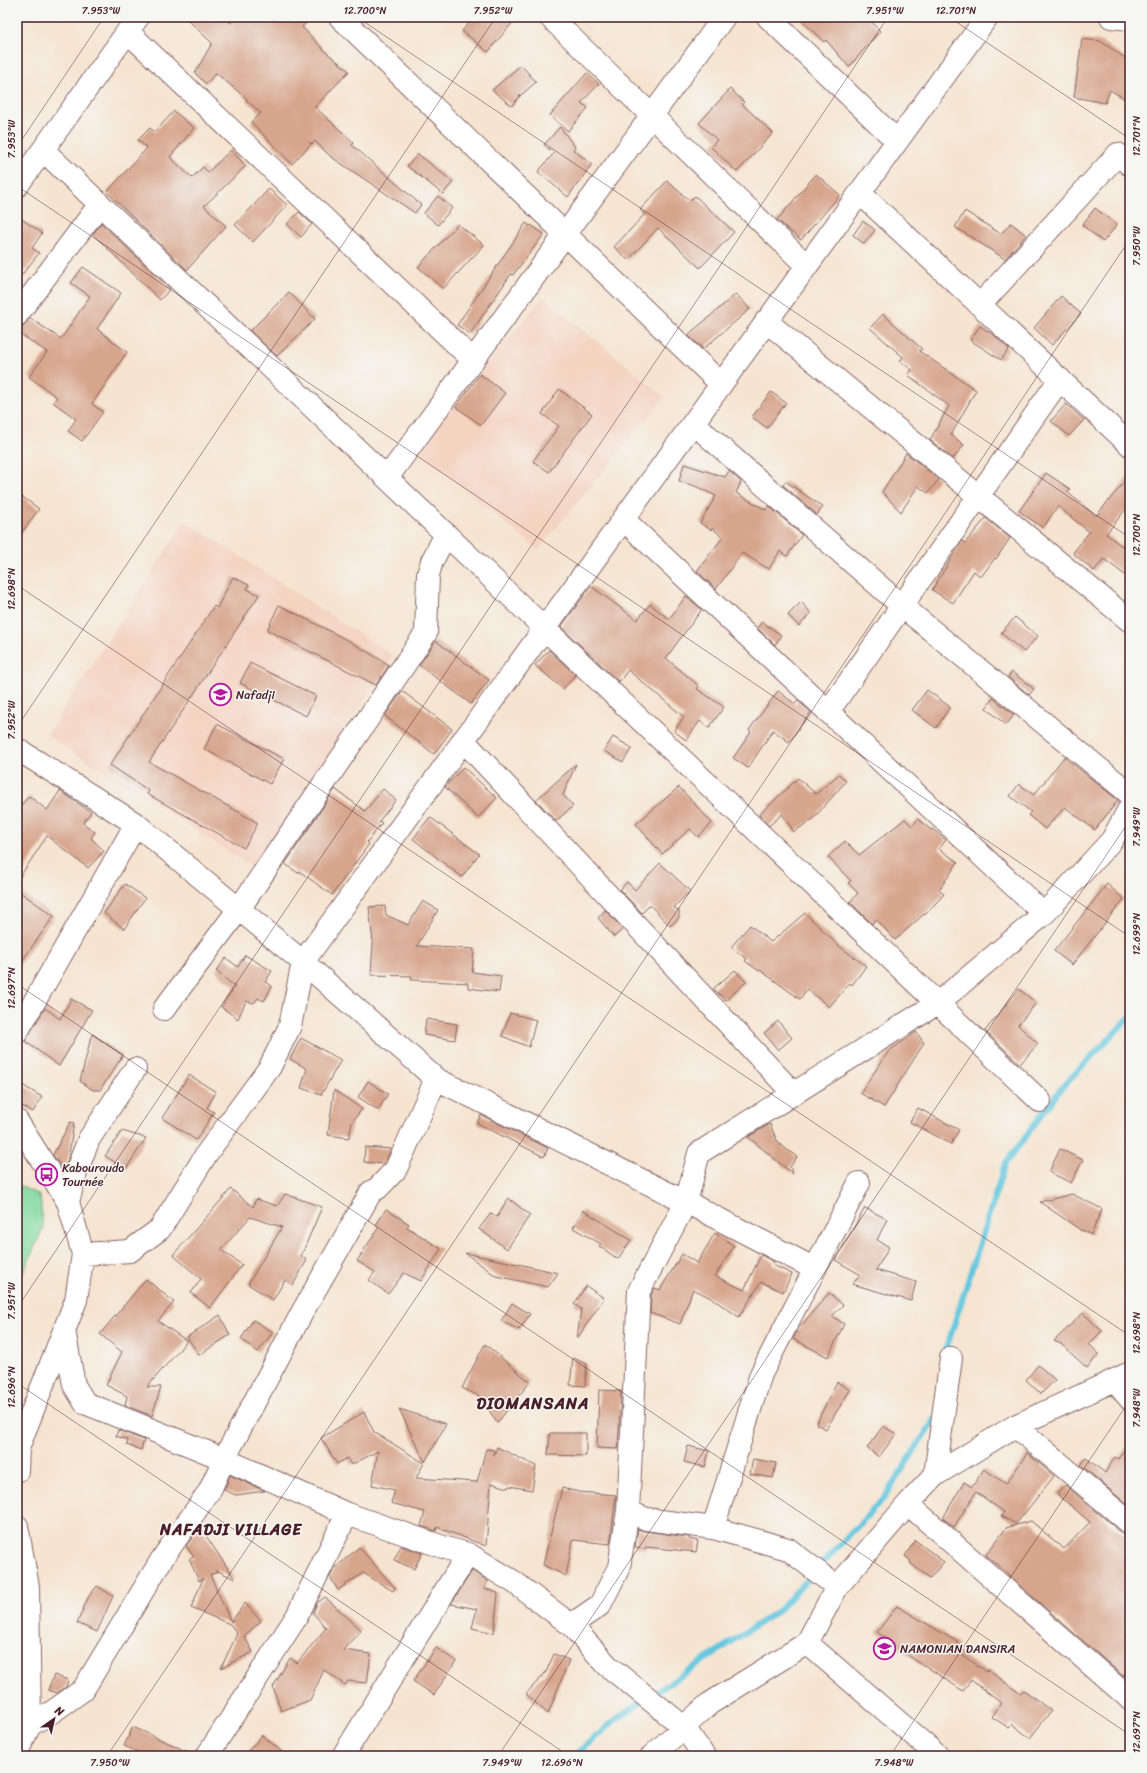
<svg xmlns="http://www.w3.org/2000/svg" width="1147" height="1773" viewBox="0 0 1147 1773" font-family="Sriracha,sans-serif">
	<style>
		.built { fill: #f4d3c1 }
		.green { fill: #7fd99e; stroke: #647c64 }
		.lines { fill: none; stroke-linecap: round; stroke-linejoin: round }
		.stream { stroke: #61c6df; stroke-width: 6 }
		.building { fill: #d7a58c }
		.minor-casing { stroke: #866465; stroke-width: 24 }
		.minor { stroke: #fff; stroke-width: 22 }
		.ticks { fill: none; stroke: #4a1f2b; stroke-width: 1; stroke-opacity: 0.45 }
		.labels { text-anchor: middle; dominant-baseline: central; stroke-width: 3; stroke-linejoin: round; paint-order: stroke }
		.poi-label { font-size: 12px; fill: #4a1f2b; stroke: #f6f6f2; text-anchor: start }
		.district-label { font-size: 16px; font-weight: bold; letter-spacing: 1px; fill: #4a1f2b; stroke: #f6f6f2 }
		.neatline { fill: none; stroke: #4a1f2b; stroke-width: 1.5 }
		.ticks-label { font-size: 10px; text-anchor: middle; fill: #4a1f2b }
	</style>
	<rect width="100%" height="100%" fill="#f6f6f2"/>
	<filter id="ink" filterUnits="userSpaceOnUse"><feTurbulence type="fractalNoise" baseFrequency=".025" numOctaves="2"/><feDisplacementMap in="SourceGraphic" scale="8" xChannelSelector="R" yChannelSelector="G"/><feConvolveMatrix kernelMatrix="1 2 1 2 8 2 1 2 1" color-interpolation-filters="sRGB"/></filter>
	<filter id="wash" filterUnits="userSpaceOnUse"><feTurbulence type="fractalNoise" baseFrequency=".012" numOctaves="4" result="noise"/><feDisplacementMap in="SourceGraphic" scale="16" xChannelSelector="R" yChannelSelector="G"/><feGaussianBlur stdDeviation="0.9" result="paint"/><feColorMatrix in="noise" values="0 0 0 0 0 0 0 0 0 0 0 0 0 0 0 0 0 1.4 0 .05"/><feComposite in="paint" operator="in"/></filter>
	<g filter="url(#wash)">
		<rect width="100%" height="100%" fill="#f5e4d0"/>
		<!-- built -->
		<path class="built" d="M 543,297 L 665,397 L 538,550 L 417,450 Z
			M 185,521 L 393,656 L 255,869 L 47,735 Z"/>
		<!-- green -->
		<path class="green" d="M 17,1184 L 40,1196 L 43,1228 L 17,1287 Z"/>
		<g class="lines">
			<!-- stream -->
			<path class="stream" d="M 944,1356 L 1005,1164 L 1063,1086 L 1130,1017
				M 574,1756 L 615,1720 L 779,1610 L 884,1498 L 932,1423 L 933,1420"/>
		</g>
		<g id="blocks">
			<!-- building -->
			<path class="building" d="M 185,17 L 224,17 L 231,23 L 238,17 L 312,17 L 302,27 L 327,53 L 349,71 L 315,107 L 354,143 L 352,145 L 421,205 L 415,213 L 330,156 L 315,141 L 312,144 L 309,142 L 311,144 L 292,164 L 251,122 L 261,113 L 246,100 L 247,99 L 216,73 L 206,84 L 195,73 L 212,43 Z
				M 474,17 L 517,17 L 488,52 L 462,31 Z
				M 798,17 L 867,17 L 880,31 L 849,67 L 826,40 L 824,42 Z
				M 1082,39 L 1100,41 L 1130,61 L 1130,102 L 1110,90 L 1105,103 L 1074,97 Z
				M 521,65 L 536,82 L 520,96 L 512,106 L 492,90 Z
				M 587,73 L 599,84 L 581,103 L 588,108 L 568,131 L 550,115 Z
				M 730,89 L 744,102 L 742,104 L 773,133 L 737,172 L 711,147 L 717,140 L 699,123 Z
				M 174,111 L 194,128 L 170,157 L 192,178 L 203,167 L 208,172 L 231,150 L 246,166 L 204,206 L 226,226 L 187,270 L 107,192 L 147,148 L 138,140 L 150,128 L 155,132 Z
				M 560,127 L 575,147 L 573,150 L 592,164 L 568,197 L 538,172 L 554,153 L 544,145 Z
				M 418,154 L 453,182 L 443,194 L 407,166 Z
				M 816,174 L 840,195 L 801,240 L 777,220 Z
				M 667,181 L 690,201 L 695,196 L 734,232 L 700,268 L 658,228 L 628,260 L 614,247 L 645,214 L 640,210 Z
				M 269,189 L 287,205 L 253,242 L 235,225 Z
				M 438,196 L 452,208 L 438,225 L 424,213 Z
				M 1095,208 L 1117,225 L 1103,242 L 1082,225 Z
				M 965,211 L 1001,234 L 1011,223 L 1026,235 L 1005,259 L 955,227 Z
				M 299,212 L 312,224 L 301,237 L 287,224 Z
				M 17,216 L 42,233 L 32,248 L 39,253 L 17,281 Z
				M 863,221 L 875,230 L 864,244 L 853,235 Z
				M 101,223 L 170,289 L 160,300 L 93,234 Z
				M 526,223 L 530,226 L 531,225 L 544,234 L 513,275 L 511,274 L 470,334 L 457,325 Z
				M 458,224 L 484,245 L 443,289 L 418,267 Z
				M 83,267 L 121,293 L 97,329 L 127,352 L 92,404 L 103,412 L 82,441 L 68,431 L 76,419 L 53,402 L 57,397 L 29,377 L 47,352 L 17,332 L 30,318 L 61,339 L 90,296 L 71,283 Z
				M 289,292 L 315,319 L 277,356 L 250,331 Z
				M 736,294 L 750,309 L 703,349 L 688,335 Z
				M 1061,296 L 1081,314 L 1052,345 L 1034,328 Z
				M 883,314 L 922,349 L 919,351 L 976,390 L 951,435 L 964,445 L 953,459 L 930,440 L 949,406 L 908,375 L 912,370 L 900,361 L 903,357 L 870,328 Z
				M 980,326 L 994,335 L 1009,349 L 1001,360 L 970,340 Z
				M 480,374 L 505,393 L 481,425 L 456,407 Z
				M 559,389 L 592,414 L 549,472 L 533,461 L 559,426 L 542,414 Z
				M 771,392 L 786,403 L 767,428 L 752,417 Z
				M 1066,404 L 1084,420 L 1069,436 L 1051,421 Z
				M 906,453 L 939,479 L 928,493 L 918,486 L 901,512 L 882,492 Z
				M 684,464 L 725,477 L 729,471 L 741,482 L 736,493 L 766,510 L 769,506 L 802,535 L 787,556 L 780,551 L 769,569 L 742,553 L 716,589 L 697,571 L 723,537 L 712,528 L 711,530 L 700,523 L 716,496 L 695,486 L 679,481 Z
				M 1046,473 L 1070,489 L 1067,492 L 1096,516 L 1130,475 L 1130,504 L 1106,534 L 1130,552 L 1130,579 L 1104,559 L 1094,571 L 1073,553 L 1089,532 L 1058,506 L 1043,528 L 1019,511 Z
				M 785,481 L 823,507 L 817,515 L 783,485 Z
				M 17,493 L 39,509 L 17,539 Z
				M 986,518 L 1010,538 L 996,559 L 995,558 L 981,577 L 974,571 L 953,603 L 932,590 L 962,541 L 965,543 Z
				M 233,577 L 249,585 L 247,589 L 259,595 L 149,762 L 258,823 L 244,848 L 147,794 L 149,791 L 110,765 L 214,606 L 217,608 Z
				M 591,586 L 637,620 L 650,604 L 669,619 L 686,596 L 701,609 L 700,612 L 666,658 L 699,686 L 697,689 L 724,707 L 709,728 L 700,721 L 686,740 L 674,731 L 684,717 L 628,670 L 619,682 L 561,627 Z
				M 801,602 L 811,613 L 799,626 L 788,615 Z
				M 279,605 L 351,642 L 389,665 L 376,685 L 267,630 Z
				M 1015,617 L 1038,636 L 1024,652 L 1001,633 Z
				M 762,622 L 781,635 L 775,645 L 757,628 Z
				M 436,641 L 489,680 L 471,704 L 419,665 Z
				M 549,650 L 576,675 L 563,689 L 535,665 Z
				M 250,663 L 316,696 L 306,716 L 240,683 Z
				M 1012,672 L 1034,689 L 1029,695 L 1008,677 Z
				M 927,690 L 950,707 L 936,728 L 912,710 Z
				M 402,691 L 452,729 L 434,754 L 385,716 Z
				M 778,691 L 795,704 L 798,701 L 811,712 L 789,742 L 773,730 L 748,768 L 733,758 L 751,732 L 749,730 Z
				M 993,698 L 1014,715 L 1006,725 L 986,708 Z
				M 217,724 L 284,759 L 270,784 L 204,749 Z
				M 613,737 L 632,748 L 623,762 L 604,751 Z
				M 1064,757 L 1118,800 L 1095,830 L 1065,807 L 1045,829 L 1028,815 L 1031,812 L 1010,796 L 1019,784 L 1034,795 Z
				M 576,764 L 563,795 L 573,806 L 556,821 L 536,800 Z
				M 463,767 L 497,798 L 478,818 L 445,787 Z
				M 839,774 L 846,781 L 814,818 L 794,832 L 782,814 L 769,826 L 759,815 L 798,778 L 816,794 Z
				M 679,787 L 712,823 L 698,837 L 690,829 L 662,854 L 636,824 Z
				M 335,789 L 365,811 L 383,789 L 396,800 L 379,821 L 382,823 L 367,842 L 369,844 L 332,895 L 299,871 L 298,873 L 285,864 Z
				M 60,791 L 91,812 L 83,823 L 95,832 L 91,838 L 104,851 L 88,868 L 47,836 L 17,881 L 17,810 L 29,796 L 47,810 Z
				M 430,817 L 479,854 L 462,877 L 413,839 Z
				M 905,819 L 912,826 L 918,819 L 931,830 L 932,829 L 946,840 L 939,849 L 958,862 L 939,890 L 944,894 L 925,915 L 924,914 L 895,940 L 876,919 L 872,924 L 850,902 L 858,893 L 848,883 L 851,881 L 828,857 L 845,841 L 859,855 Z
				M 660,863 L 690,891 L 674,907 L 679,911 L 679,918 L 670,926 L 650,905 L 642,913 L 620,890 L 627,882 L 635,890 Z
				M 125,884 L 145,898 L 124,929 L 104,913 Z
				M 1107,884 L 1124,899 L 1072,965 L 1054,951 Z
				M 17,890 L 54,916 L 17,968 Z
				M 423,901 L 438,910 L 417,946 L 474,949 L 472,972 L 501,976 L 499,992 L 468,988 L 468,983 L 411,980 L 412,976 L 371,975 L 373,943 L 369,907 L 385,906 L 386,915 L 408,925 Z
				M 605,910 L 623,929 L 614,937 L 598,918 Z
				M 805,913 L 839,946 L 866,966 L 852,985 L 850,983 L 829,1007 L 807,989 L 800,999 L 760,970 L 759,971 L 745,961 L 747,959 L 731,947 L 750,925 L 771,942 Z
				M 245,955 L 272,971 L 265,982 L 272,986 L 264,1001 L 258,998 L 254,1003 L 246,1001 L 238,1019 L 221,1007 L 235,987 L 216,971 L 226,958 L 238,967 Z
				M 735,970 L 746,982 L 726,1000 L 713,989 Z
				M 1019,989 L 1036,1003 L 1018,1025 L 1038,1044 L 1020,1064 L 985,1031 Z
				M 71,999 L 92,1010 L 59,1066 L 25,1041 L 45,1008 L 60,1019 Z
				M 510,1013 L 536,1020 L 529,1047 L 502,1036 Z
				M 426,1019 L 457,1024 L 455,1040 L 424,1035 Z
				M 778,1021 L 792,1038 L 778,1050 L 764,1033 Z
				M 916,1032 L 924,1043 L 884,1107 L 860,1093 L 889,1051 Z
				M 92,1034 L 123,1055 L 100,1090 L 93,1090 L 80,1081 Z
				M 301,1038 L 341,1060 L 321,1095 L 301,1088 L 307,1069 L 290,1059 Z
				M 189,1075 L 216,1092 L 207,1108 L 214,1112 L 196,1140 L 162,1118 Z
				M 368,1081 L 388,1094 L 378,1110 L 358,1097 Z
				M 17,1082 L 42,1097 L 33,1112 L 17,1103 Z
				M 334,1090 L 362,1109 L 352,1122 L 349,1138 L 328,1135 Z
				M 918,1108 L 959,1130 L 951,1144 L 910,1122 Z
				M 481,1115 L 548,1148 L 544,1157 L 477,1123 Z
				M 70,1122 L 74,1123 L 68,1159 L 64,1170 L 53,1155 Z
				M 770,1124 L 778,1143 L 797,1157 L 790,1167 L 793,1174 L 748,1137 Z
				M 122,1131 L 146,1138 L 126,1169 L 105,1156 Z
				M 365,1147 L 391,1149 L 384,1164 L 364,1162 Z
				M 1060,1149 L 1083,1160 L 1071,1183 L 1049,1172 Z
				M 231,1189 L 253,1207 L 256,1199 L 277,1206 L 285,1194 L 322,1207 L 301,1256 L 307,1260 L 293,1285 L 285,1280 L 273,1300 L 248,1284 L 282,1227 L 250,1217 L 221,1250 L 242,1265 L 210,1308 L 191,1293 L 201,1279 L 173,1255 Z
				M 1072,1194 L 1102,1209 L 1091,1235 L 1083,1230 L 1082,1231 L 1040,1202 Z
				M 508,1198 L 530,1215 L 507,1249 L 479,1229 L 491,1213 L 497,1217 Z
				M 865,1208 L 887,1219 L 877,1240 L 889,1247 L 876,1270 L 916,1282 L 911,1301 L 852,1284 L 861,1275 L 835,1260 Z
				M 386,1209 L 409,1224 L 407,1227 L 441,1249 L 421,1281 L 404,1273 L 388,1294 L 369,1280 L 375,1272 L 357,1261 L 379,1227 L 376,1225 Z
				M 583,1210 L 631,1240 L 618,1259 L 599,1246 L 601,1244 L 573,1228 Z
				M 715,1233 L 734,1246 L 715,1276 L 744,1290 L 761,1255 L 774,1262 L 773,1265 L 792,1274 L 783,1292 L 761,1282 L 739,1317 L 711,1298 L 693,1289 L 680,1324 L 650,1313 L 651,1294 L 655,1288 L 660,1290 L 682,1254 L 697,1263 Z
				M 465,1253 L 527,1266 L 558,1273 L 548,1287 L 496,1276 Z
				M 146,1279 L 174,1302 L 158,1321 L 187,1341 L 147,1387 L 161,1387 L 152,1416 L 125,1405 L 127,1396 L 106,1385 L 122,1352 L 100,1334 Z
				M 586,1286 L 604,1298 L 577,1339 L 581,1309 L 574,1304 Z
				M 829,1293 L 843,1305 L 832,1316 L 844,1324 L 828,1357 L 793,1339 L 798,1329 Z
				M 512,1303 L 530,1314 L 519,1330 L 501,1321 Z
				M 1083,1313 L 1102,1331 L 1089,1344 L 1099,1354 L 1087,1368 L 1061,1344 L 1054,1341 Z
				M 220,1315 L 230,1335 L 199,1355 L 187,1337 Z
				M 253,1320 L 273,1332 L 258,1352 L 241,1339 Z
				M 485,1344 L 530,1382 L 497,1423 L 481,1397 L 462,1388 Z
				M 573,1358 L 587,1364 L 585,1386 L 570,1385 Z
				M 1038,1365 L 1055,1380 L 1041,1394 L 1026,1380 Z
				M 837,1382 L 850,1390 L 826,1429 L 816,1424 Z
				M 599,1390 L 621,1391 L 618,1449 L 597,1448 Z
				M 399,1409 L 446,1424 L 425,1462 Z
				M 364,1412 L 374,1432 L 424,1463 L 416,1478 L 477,1482 L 486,1449 L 494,1450 L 494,1455 L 497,1447 L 536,1466 L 532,1490 L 509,1486 L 508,1488 L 491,1483 L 486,1546 L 437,1527 L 436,1531 L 421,1526 L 425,1512 L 391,1503 L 395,1490 L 372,1485 L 378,1451 L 351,1465 L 347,1458 L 337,1464 L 321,1438 Z
				M 883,1426 L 896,1434 L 879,1457 L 867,1448 Z
				M 118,1430 L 144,1440 L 141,1450 L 127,1445 L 128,1440 L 116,1436 Z
				M 550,1433 L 586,1433 L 586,1456 L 548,1455 Z
				M 1130,1442 L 1130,1507 L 1081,1465 L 1086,1458 L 1105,1473 L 1115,1457 L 1118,1459 Z
				M 688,1446 L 709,1451 L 705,1467 L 684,1462 Z
				M 1027,1453 L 1054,1476 L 1016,1524 L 1001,1516 L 1004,1512 L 976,1492 L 954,1527 L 943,1518 L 964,1482 L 972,1487 L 984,1469 L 1006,1484 Z
				M 753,1459 L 776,1463 L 773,1478 L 750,1474 Z
				M 230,1475 L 265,1491 L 236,1495 L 224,1490 Z
				M 1065,1485 L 1122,1533 L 1130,1535 L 1130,1670 L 1123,1676 L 1008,1575 L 1009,1574 L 986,1555 L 1006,1528 L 1031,1521 L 1064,1549 L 1090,1522 L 1057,1494 Z
				M 562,1488 L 579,1492 L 616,1495 L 610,1544 L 573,1540 L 566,1576 L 543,1565 Z
				M 200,1527 L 235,1579 L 216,1570 L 217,1572 L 210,1575 L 231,1622 L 245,1603 L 261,1621 L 244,1636 L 253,1652 L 221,1668 L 237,1634 L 230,1624 L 191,1608 L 203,1579 L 199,1581 L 189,1559 L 194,1557 L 186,1546 Z
				M 638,1529 L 644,1531 L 689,1537 L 689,1539 L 698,1541 L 696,1552 L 646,1547 L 645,1549 L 635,1547 Z
				M 915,1540 L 944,1562 L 930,1578 L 910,1563 L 911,1561 L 905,1556 Z
				M 401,1546 L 422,1553 L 414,1569 L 394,1560 Z
				M 359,1547 L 395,1588 L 393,1591 L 363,1573 L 338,1590 L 330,1577 L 333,1570 Z
				M 472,1571 L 488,1581 L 484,1588 L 498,1593 L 494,1633 L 472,1628 L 477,1609 L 451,1604 Z
				M 97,1586 L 113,1596 L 97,1632 L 77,1623 L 89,1596 Z
				M 325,1597 L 361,1630 L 343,1650 L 371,1654 L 367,1683 L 348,1681 L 345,1685 L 324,1670 L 310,1700 L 281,1711 L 273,1687 L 290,1658 L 297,1663 L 326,1628 L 313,1613 L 317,1603 Z
				M 897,1606 L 959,1643 L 955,1650 L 987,1672 L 988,1670 L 1021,1694 L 1024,1690 L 1051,1711 L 1030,1738 L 1012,1724 L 1009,1728 L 992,1717 L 1001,1703 L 971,1680 L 963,1691 L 924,1665 L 923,1666 L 877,1632 Z
				M 436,1648 L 456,1661 L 434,1695 L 413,1681 Z
				M 554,1654 L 569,1660 L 548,1714 L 526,1694 L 546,1672 Z
				M 54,1675 L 68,1680 L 66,1687 L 57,1693 L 48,1690 Z
				M 133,1727 L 195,1755 L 195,1756 L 147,1756 L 124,1746 Z
				M 262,1735 L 287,1756 L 244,1756 Z"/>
		</g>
	</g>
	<g filter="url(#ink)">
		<use href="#blocks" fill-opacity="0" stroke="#866465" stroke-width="1"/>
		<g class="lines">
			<defs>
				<path id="minor" d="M 340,17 L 721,384
					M 550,17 L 807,266
					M 768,17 L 897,141
					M 1111,17 L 1130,19
					M 128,32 L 473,360
					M 43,150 L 1040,1101
					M 17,186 L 138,17
					M 860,193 L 1130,445
					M 980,305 L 1118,154 L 1130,165
					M 17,315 L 100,204
					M 766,321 L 1130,621
					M 693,423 L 902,606 L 1130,794
					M 387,478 L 724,17
					M 623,519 L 1044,914
					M 828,712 L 1060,379
					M 463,740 L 793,1093
					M 17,749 L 136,824 L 303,962 L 436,1079 L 686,1202 L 815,1269
					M 164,1009 L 239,909 L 426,633 L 428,575 L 432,561 L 446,534
					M 17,1032 L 136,824
					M 17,1121 L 68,1202 L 83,1254 L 76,1300 L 18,1448 L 17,1471
					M 68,1202 L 76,1172 L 89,1139 L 135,1069
					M 83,1254 L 130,1251 L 160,1229 L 207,1153 L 270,1067 L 290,1026 L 303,962 L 987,17
					M 64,1330 L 74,1385 L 85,1403 L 224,1459 L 347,1514 L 449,1549 L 468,1554 L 514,1582 L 571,1625 L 608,1666 L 684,1727 L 704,1756
					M 1114,1380 L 1130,1399
					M 1015,1426 L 1130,1523
					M 935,1475 L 951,1358
					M 908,1504 L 1130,1699
					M 17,1526 L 28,1587 L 30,1725 L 17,1752
					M 713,1528 L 761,1374 L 859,1183
					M 837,1587 L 788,1549 L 713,1528 L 646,1519 L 628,1511 L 639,1291 L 686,1202 L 699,1153 L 938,1003 L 1044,914 L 1112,840 L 1130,807
					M 571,1625 L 600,1605 L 619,1567 L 628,1511
					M 807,1643 L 938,1756
					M 30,1725 L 52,1712 L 83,1690 L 162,1559 L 210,1490 L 224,1459 L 304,1309 L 371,1192 L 378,1188 L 396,1169 L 436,1079
					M 207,1756 L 297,1616 L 347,1514
					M 343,1756 L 468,1554
					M 652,1756 L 709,1704 L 807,1643 L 837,1587 L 908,1504 L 935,1475 L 1015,1426 L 1130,1373"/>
			</defs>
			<!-- minor casing -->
			<use href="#minor" class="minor-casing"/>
			<!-- minor -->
			<use href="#minor" class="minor"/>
		</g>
	</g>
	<!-- ticks -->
	<path class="ticks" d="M 357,17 L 1130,538M 949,17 L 1130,139M 17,147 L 104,17M 17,186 L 1130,937M 17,585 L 1130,1336M 17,727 L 496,17M 17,984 L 1130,1735M 17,1308 L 888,17M 17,1383 L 569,1756M 107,1756 L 1130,239M 498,1756 L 1130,820M 890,1756 L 1130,1400"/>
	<!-- icons -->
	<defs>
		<symbol id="school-ring" viewBox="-11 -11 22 22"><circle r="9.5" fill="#f6f6f2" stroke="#b5179e" stroke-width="1.5"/><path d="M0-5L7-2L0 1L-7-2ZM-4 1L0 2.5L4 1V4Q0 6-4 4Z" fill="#b5179e"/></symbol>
		<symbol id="bus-ring" viewBox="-11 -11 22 22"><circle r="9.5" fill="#f6f6f2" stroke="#b5179e" stroke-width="1.5"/><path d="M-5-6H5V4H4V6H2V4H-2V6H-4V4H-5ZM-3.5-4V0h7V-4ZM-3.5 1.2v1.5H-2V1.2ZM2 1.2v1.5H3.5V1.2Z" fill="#b5179e"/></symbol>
	</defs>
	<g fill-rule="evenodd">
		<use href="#school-ring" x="208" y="682" width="25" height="25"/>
		<use href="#bus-ring" x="34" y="1162" width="25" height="25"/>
		<use href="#school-ring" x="872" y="1636" width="25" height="25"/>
	</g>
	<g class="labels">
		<!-- poi labels -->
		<g class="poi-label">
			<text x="236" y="695">Nafadji</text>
			<text x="62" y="1168">Kabouroudo<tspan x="62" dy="14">Tournée</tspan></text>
			<text x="900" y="1649">NAMONIAN DANSIRA</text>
		</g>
		<!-- district labels -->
		<g class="district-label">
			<text x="533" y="1403">DIOMANSANA</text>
			<text x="231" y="1529">NAFADJI VILLAGE</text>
		</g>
	</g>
	<!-- margin -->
	<rect width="1147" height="1773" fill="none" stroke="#f6f6f2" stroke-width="44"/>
	<!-- north arrow -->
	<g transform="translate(54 1719) rotate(34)" stroke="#f6f6f2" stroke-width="3" paint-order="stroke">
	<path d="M0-3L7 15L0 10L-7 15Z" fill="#4a1f2b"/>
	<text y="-6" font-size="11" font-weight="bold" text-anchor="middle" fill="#4a1f2b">N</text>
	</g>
	<rect x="22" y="22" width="1103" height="1729" class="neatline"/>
	<g class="ticks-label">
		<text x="101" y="14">7.953°W</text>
		<text x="365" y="14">12.700°N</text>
		<text x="493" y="14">7.952°W</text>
		<text x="885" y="14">7.951°W</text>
		<text x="956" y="14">12.701°N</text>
		<text transform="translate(1136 136) rotate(-90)" y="4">12.701°N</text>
		<text transform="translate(11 139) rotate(-90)" y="4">7.953°W</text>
		<text transform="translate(1136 246) rotate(-90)" y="4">7.950°W</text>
		<text transform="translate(1136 535) rotate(-90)" y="4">12.700°N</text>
		<text transform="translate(11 589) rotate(-90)" y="4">12.698°N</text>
		<text transform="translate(11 720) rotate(-90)" y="4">7.952°W</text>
		<text transform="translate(1136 827) rotate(-90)" y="4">7.949°W</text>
		<text transform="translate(1136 934) rotate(-90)" y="4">12.699°N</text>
		<text transform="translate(11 988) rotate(-90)" y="4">12.697°N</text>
		<text transform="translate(11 1301) rotate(-90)" y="4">7.951°W</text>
		<text transform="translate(1136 1333) rotate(-90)" y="4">12.698°N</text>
		<text transform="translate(11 1387) rotate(-90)" y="4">12.696°N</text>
		<text transform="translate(1136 1408) rotate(-90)" y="4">7.948°W</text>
		<text transform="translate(1136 1732) rotate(-90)" y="4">12.697°N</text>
		<text x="110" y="1766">7.950°W</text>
		<text x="502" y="1766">7.949°W</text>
		<text x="562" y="1766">12.696°N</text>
		<text x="894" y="1766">7.948°W</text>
	</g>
</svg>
